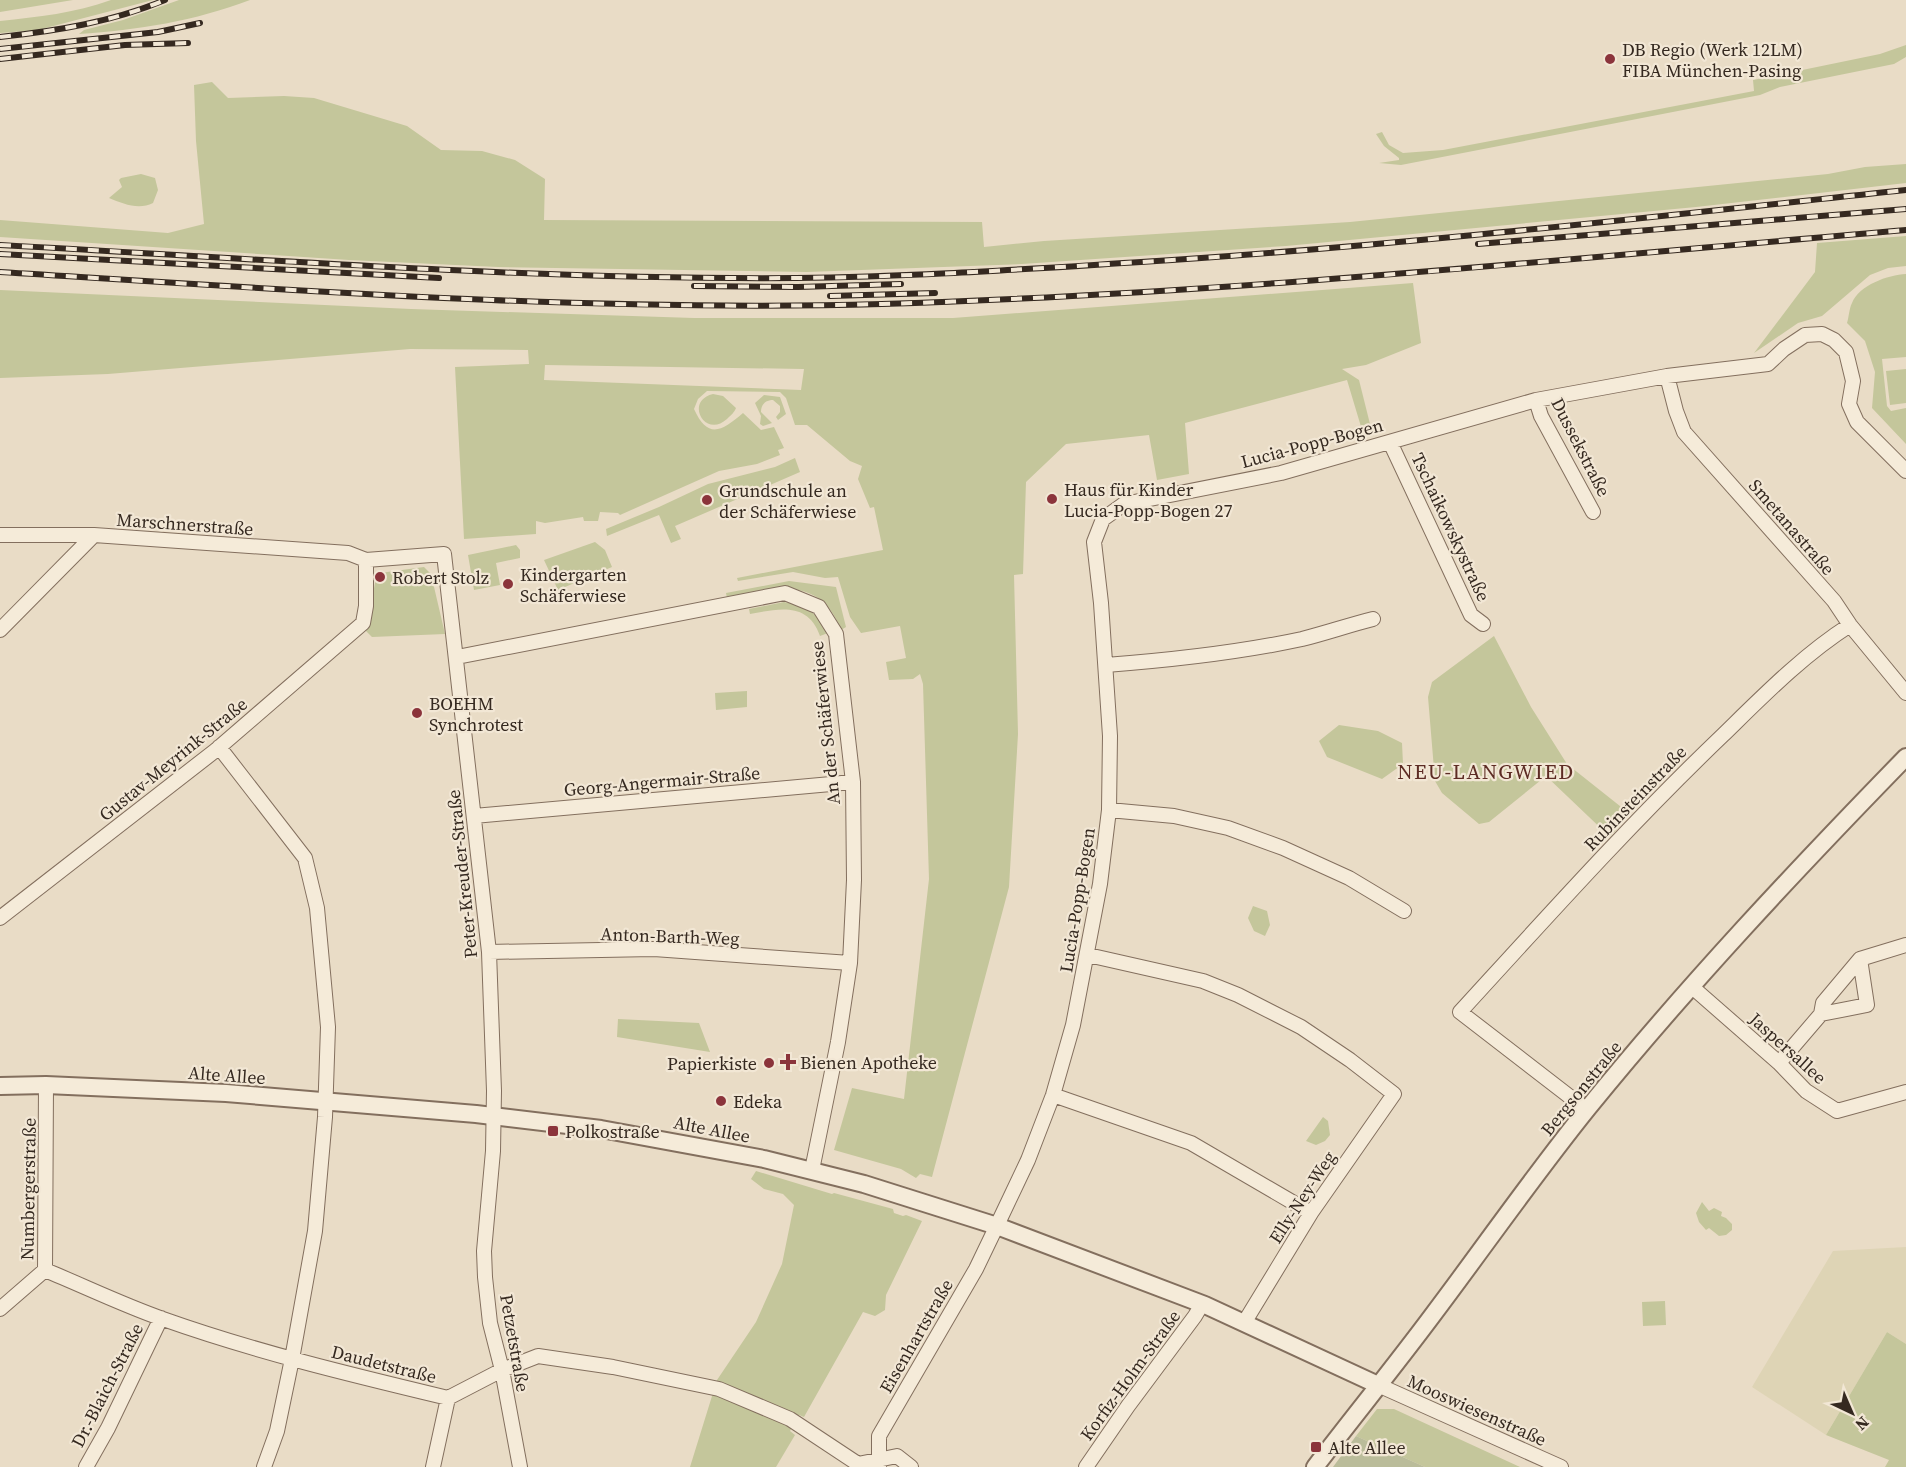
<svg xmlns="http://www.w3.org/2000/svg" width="1906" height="1467" viewBox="0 0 1906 1467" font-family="'Source Serif 4',serif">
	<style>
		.farmland { fill: #ded4b5 }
		.green { fill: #c4c69b; fill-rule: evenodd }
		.cemetery { fill: #babc9a }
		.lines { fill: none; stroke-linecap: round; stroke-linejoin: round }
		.minor-casing { stroke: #836f5e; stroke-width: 16 }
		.tertiary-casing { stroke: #836f5e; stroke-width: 20 }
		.minor { stroke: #f5ebd9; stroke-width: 14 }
		.tertiary { stroke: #f5ebd9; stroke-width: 16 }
		.rail-casing { stroke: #352920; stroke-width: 6 }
		.rail { stroke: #f2e7d5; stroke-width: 4; stroke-dasharray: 11; stroke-linecap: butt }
		.poi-dot { fill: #8b343b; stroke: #f2e7d5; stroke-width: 2 }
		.labels { text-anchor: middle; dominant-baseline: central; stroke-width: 4.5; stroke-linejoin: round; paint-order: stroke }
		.poi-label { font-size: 18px; fill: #352920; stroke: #f2e7d5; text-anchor: start }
		.street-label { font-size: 18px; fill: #352920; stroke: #f2e7d5 }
		.quarter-label { font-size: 21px; letter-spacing: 1.5px; fill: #5d2c24; stroke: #f2e7d5 }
	</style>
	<rect width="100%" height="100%" fill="#e9dcc6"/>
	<!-- farmland -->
	<path class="farmland" d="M 1906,1247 L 1906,1344 L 1887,1332 L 1826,1435 L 1752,1387 L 1833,1251 Z"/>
	<!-- green -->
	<path class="green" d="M 0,0 L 73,0 L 0,12 Z
		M 111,0 L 153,0 L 38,30 L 0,33 L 0,21 C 38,17 75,13 111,0 Z
		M 179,0 L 250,0 C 195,21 138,30 79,34 L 84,30 L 123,20 Z
		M 1906,45 L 1906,57 L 1894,64 L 1780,87 L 1760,95 L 1401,165 L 1379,163 L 1399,160 L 1399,158 L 1384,146 L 1376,134 L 1382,132 L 1389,145 L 1403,153 L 1443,150 L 1754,91 L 1753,80 L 1880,54 Z
		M 212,82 L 228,98 L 284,96 L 314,98 L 407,126 L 441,150 L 482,151 L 515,160 L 545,179 L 544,220 L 982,222 L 984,247 L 1044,241 L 1350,222 L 1828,174 L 1865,167 L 1906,164 L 1906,183 L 1696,207 L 1286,246 L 1022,264 L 807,272 L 498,267 L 349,260 L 0,237 L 0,220 L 168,233 L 204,224 L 196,141 L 194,85 Z
		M 141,174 L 155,178 L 158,190 L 153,203 C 139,210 123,204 109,198 L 122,187 L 119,180 L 121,178 Z
		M 1906,236 L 1906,266 L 1888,268 L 1870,275 L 1822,316 L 1798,323 L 1754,353 L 1815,272 L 1817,243 Z
		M 1906,274 L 1906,357 L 1882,359 L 1887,406 L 1891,411 L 1906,408 L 1906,444 L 1872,408 L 1875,372 L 1865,341 L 1847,323 C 1849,317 1849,309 1852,303 C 1859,285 1888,275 1906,274 Z
		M 1413,283 L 1421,343 L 1366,365 L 1342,369 L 1359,380 L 1371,428 L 1362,430 L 1347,380 L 1185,423 L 1189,474 L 1157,480 L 1149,435 L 1066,444 L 1026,482 L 1023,574 L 1014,575 L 1018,734 L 1009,887 L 932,1177 L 920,1174 L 916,1178 L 901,1169 L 834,1150 L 852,1088 L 904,1099 L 929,879 L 923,684 L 920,674 L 913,679 L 889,680 L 886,662 L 906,658 L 900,626 L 861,633 L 850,617 L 838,577 L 825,578 L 793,572 L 738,581 L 737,578 L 883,550 L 874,507 L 870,508 L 858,479 L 862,466 L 850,461 L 807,425 L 795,425 L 786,398 L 780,392 L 707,391 L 698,399 L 694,409 C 708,440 722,431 743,413 L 761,430 L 774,427 L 784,448 L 778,450 L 780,455 L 757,464 L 719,471 L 620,515 L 618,513 L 600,512 L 598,521 L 584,521 L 583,517 L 545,523 L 536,521 L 536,534 L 464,539 L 455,367 L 529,364 L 528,350 L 410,349 L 108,374 L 0,378 L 0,290 L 411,309 L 694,318 L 953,318 ZM 545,365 L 803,369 L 804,369 L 801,390 L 544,380 Z
		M 1906,369 L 1906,403 L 1890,405 L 1886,371 Z
		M 713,394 L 723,396 L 736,408 C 734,413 731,415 727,419 C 705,439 684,401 713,394 Z
		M 764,395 L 780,397 L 786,414 L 778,420 L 776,417 L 780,412 L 780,406 L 773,400 C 766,400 761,404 761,412 L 772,423 L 763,426 L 760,424 L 761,416 L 755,403 Z
		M 795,458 L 800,472 L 675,526 L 681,539 L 671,543 L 659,515 L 607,536 L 606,529 L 659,507 L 708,484 L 775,467 Z
		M 595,542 L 605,550 L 612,567 L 558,590 L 544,560 Z
		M 516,545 L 520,550 L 520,558 L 496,563 L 500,585 L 474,590 L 468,555 Z
		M 424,567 L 431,574 L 445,634 L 372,637 L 366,631 L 375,583 L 380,573 Z
		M 789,581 L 836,587 L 846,627 L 841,630 C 819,573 774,590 727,598 L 726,593 Z
		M 784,602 C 806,606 819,613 828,633 L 820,636 C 808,601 778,609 750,614 L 749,609 Z
		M 1494,636 L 1531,707 L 1567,764 L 1630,814 L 1610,837 L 1546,776 L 1489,822 L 1479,824 L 1442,793 L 1435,781 L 1428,697 L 1432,682 Z
		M 747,691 L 747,707 L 716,710 L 715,693 Z
		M 1339,725 L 1378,731 L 1402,743 L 1403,764 L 1382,779 L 1327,757 L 1319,741 Z
		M 1253,906 L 1267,911 L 1270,925 L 1265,936 L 1254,931 L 1248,918 Z
		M 618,1019 L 699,1023 L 710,1052 L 617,1037 Z
		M 1323,1117 L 1328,1121 L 1330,1135 L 1325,1141 L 1316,1145 L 1306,1141 Z
		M 756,1171 L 832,1194 L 834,1193 L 893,1209 L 894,1213 L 903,1216 L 906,1215 L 922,1221 L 886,1295 L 885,1310 L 875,1316 L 863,1312 L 804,1417 L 799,1415 L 790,1431 L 795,1435 L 776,1467 L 690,1467 L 717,1380 L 756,1322 L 782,1264 L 794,1205 L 783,1194 L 764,1189 L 751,1179 Z
		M 1702,1202 L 1709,1211 L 1714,1208 L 1722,1212 L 1721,1216 L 1726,1218 L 1732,1224 L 1732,1230 L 1726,1235 L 1719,1236 L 1709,1228 L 1706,1230 L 1699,1222 L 1696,1213 Z
		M 1665,1301 L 1666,1325 L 1643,1326 L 1642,1302 Z
		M 1887,1332 L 1906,1344 L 1906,1467 L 1885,1467 L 1889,1460 L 1826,1435 Z
		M 1377,1409 L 1394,1409 L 1520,1467 L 1425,1467 L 1356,1436 Z"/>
	<!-- cemetery -->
	<path class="cemetery" d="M 1356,1436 L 1425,1467 L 1333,1467 Z"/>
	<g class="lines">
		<defs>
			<path id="minor" d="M 1667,376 L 1676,411 L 1684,432 L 1834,601 L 1850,625 L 1906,693
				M 1536,400 L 1541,416 L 1593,512
				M 1390,442 L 1471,615 L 1483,624
				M 0,535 L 94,535 L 348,553 L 366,560 L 444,554 L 489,952 L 494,1091 L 493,1151 L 484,1251 L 485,1277 L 490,1323 L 502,1370 L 520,1467
				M 0,630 L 94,535
				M 457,657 L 785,593 L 819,607 L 836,634 L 853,782 L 854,880 L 850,963 L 838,1042 L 812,1170
				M 1106,665 C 1172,660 1237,653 1302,639 C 1326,633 1349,625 1373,619
				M 219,747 L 305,858 L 317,908 L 328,1027 L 325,1117 L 315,1231 L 292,1359 L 277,1431 L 264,1467
				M 1109,810 L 1174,816 L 1228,828 L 1283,848 L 1349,878 L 1404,911
				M 474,816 L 853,782
				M 0,918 L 216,750 L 363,623 L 366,606 L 366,560
				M 489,952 L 654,949 L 850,963
				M 1088,955 L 1203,981 L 1238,995 L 1301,1027 L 1350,1060 L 1394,1094 L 1311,1213 L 1244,1323
				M 1691,986 L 1779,1063 L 1806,1091 L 1837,1111 L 1906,1092
				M 1821,1014 L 1867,1005 L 1860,959
				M 1779,1063 L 1821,1014 L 1823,1003 L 1860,959 L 1906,945
				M 1053,1095 L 1191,1143 L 1311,1213
				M 1587,1110 L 1460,1012 C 1546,918 1631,823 1723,735 C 1763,696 1803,655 1850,625
				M 45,1270 C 84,1286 123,1305 163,1319 C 256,1352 352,1375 448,1398 L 502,1370 L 538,1356 L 613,1367 L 719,1389 L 790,1419 L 858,1464 L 897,1456 L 911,1467
				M 0,1309 L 45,1270 L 46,1085
				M 1378,1385 L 1561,1467
				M 86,1467 L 108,1428 L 161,1318
				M 433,1467 L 448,1398
				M 879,1467 L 879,1436 L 976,1269 L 1001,1217 L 1028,1160 L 1053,1095 L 1073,1025 L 1100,884 L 1109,810 L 1110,736 L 1101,603 L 1094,542 L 1103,519 L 1124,504 L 1281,473 L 1536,400 L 1667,376 L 1768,364 L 1784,349 L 1805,335 L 1822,334 L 1834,340 L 1846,352 L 1853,381 L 1849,404 L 1857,422 L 1906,471
				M 1086,1467 L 1128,1406 L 1195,1316 L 1202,1304"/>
			<path id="tertiary" d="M 0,1086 L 46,1085 L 226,1093 L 476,1114 L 601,1129 L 764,1159 L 864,1184 L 997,1226 L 1205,1305 L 1378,1385
				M 1315,1467 C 1354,1416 1394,1367 1432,1316 C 1484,1247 1534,1175 1588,1108 C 1688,985 1796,870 1906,757"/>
		</defs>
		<!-- minor casing -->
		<use href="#minor" class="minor-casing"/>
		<!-- tertiary casing -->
		<use href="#tertiary" class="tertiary-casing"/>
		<!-- minor -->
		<use href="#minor" class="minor"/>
		<!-- tertiary -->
		<use href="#tertiary" class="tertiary"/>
		<defs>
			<path id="rail" d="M 0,37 C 56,31 112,22 165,0
				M 0,49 L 158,32 L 200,23
				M 0,59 L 125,45 L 188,43
				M 1478,244 L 1906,209
				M 0,245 C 265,259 531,280 796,278 C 911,277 1026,269 1141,262 C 1397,246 1651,217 1906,190
				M 0,254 L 439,278
				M 0,272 C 293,290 588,312 882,304 C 1224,294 1565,259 1906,230
				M 694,286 L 798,287 L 901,284
				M 830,296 L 935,293"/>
		</defs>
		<!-- rail casing -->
		<use href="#rail" class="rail-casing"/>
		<!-- rail -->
		<use href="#rail" class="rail"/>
	</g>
	<!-- markers -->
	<g class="poi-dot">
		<circle cx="1610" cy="59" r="6"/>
		<circle cx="1052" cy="499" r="6"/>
		<circle cx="707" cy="500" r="6"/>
		<circle cx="380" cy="577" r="6"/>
		<circle cx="508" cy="584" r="6"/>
		<circle cx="417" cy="713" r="6"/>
		<path d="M785 1053h6v6h6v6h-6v6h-6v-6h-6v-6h6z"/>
		<circle cx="769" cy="1063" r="6"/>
		<circle cx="721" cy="1101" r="6"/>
		<rect x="547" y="1125" width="12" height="12" rx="3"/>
		<rect x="1310" y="1441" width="12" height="12" rx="3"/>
	</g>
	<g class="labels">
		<!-- poi labels -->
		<g class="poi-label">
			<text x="1622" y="49">DB Regio (Werk 12LM)<tspan x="1622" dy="21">FIBA München-Pasing</tspan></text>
			<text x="1064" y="489">Haus für Kinder<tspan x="1064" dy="21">Lucia-Popp-Bogen 27</tspan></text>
			<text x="719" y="490">Grundschule an<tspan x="719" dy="21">der Schäferwiese</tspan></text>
			<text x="520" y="574">Kindergarten<tspan x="520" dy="21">Schäferwiese</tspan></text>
			<text x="392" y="577">Robert Stolz</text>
			<text x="429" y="703">BOEHM<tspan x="429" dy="21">Synchrotest</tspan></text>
			<text x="800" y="1062">Bienen Apotheke</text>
			<text x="757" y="1063" text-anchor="end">Papierkiste</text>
			<text x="733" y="1101">Edeka</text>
			<text x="565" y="1131">Polkostraße</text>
			<text x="1328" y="1447">Alte Allee</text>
		</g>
		<!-- street labels -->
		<g class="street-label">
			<text transform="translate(1312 443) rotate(-15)">Lucia-Popp-Bogen</text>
			<text transform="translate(1581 447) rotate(63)">Dussekstraße</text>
			<text transform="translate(185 524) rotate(4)">Marschnerstraße</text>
			<text transform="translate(1451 527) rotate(65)">Tschaikowskystraße</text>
			<text transform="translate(1792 527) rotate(49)">Smetanastraße</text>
			<text transform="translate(825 723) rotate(-96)">An der Schäferwiese</text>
			<text transform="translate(173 759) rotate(-39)">Gustav-Meyrink-Straße</text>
			<text transform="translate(662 781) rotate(-5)">Georg-Angermair-Straße</text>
			<text transform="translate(1635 798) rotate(-46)">Rubinsteinstraße</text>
			<text transform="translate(462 874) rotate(-96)">Peter-Kreuder-Straße</text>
			<text transform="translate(1077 900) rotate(-81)">Lucia-Popp-Bogen</text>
			<text transform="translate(670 936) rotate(2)">Anton-Barth-Weg</text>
			<text transform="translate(1788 1048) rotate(42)">Jaspersallee</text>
			<text transform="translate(227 1075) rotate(4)">Alte Allee</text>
			<text transform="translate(1581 1088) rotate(-51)">Bergsonstraße</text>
			<text transform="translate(712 1129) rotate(11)">Alte Allee</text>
			<text transform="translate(28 1189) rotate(-89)">Numbergerstraße</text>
			<text transform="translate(1302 1197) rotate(-57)">Elly-Ney-Weg</text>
			<text transform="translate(916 1336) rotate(-60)">Eisenhartstraße</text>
			<text transform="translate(515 1343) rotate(80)">Petzetstraße</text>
			<text transform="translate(384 1364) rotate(14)">Daudetstraße</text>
			<text transform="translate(1130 1375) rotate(-54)">Korfiz-Holm-Straße</text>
			<text transform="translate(107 1385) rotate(-63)">Dr.-Blaich-Straße</text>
			<text transform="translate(1477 1410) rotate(24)">Mooswiesenstraße</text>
		</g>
		<!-- quarter labels -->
		<g class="quarter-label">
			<text x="1486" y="771">NEU-LANGWIED</text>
		</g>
	</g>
	<!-- north arrow -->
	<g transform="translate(1852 1413) rotate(136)" stroke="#f2e7d5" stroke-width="4.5" paint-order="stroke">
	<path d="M0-4.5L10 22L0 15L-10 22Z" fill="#352920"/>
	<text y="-9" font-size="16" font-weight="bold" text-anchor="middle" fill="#352920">N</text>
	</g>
</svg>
